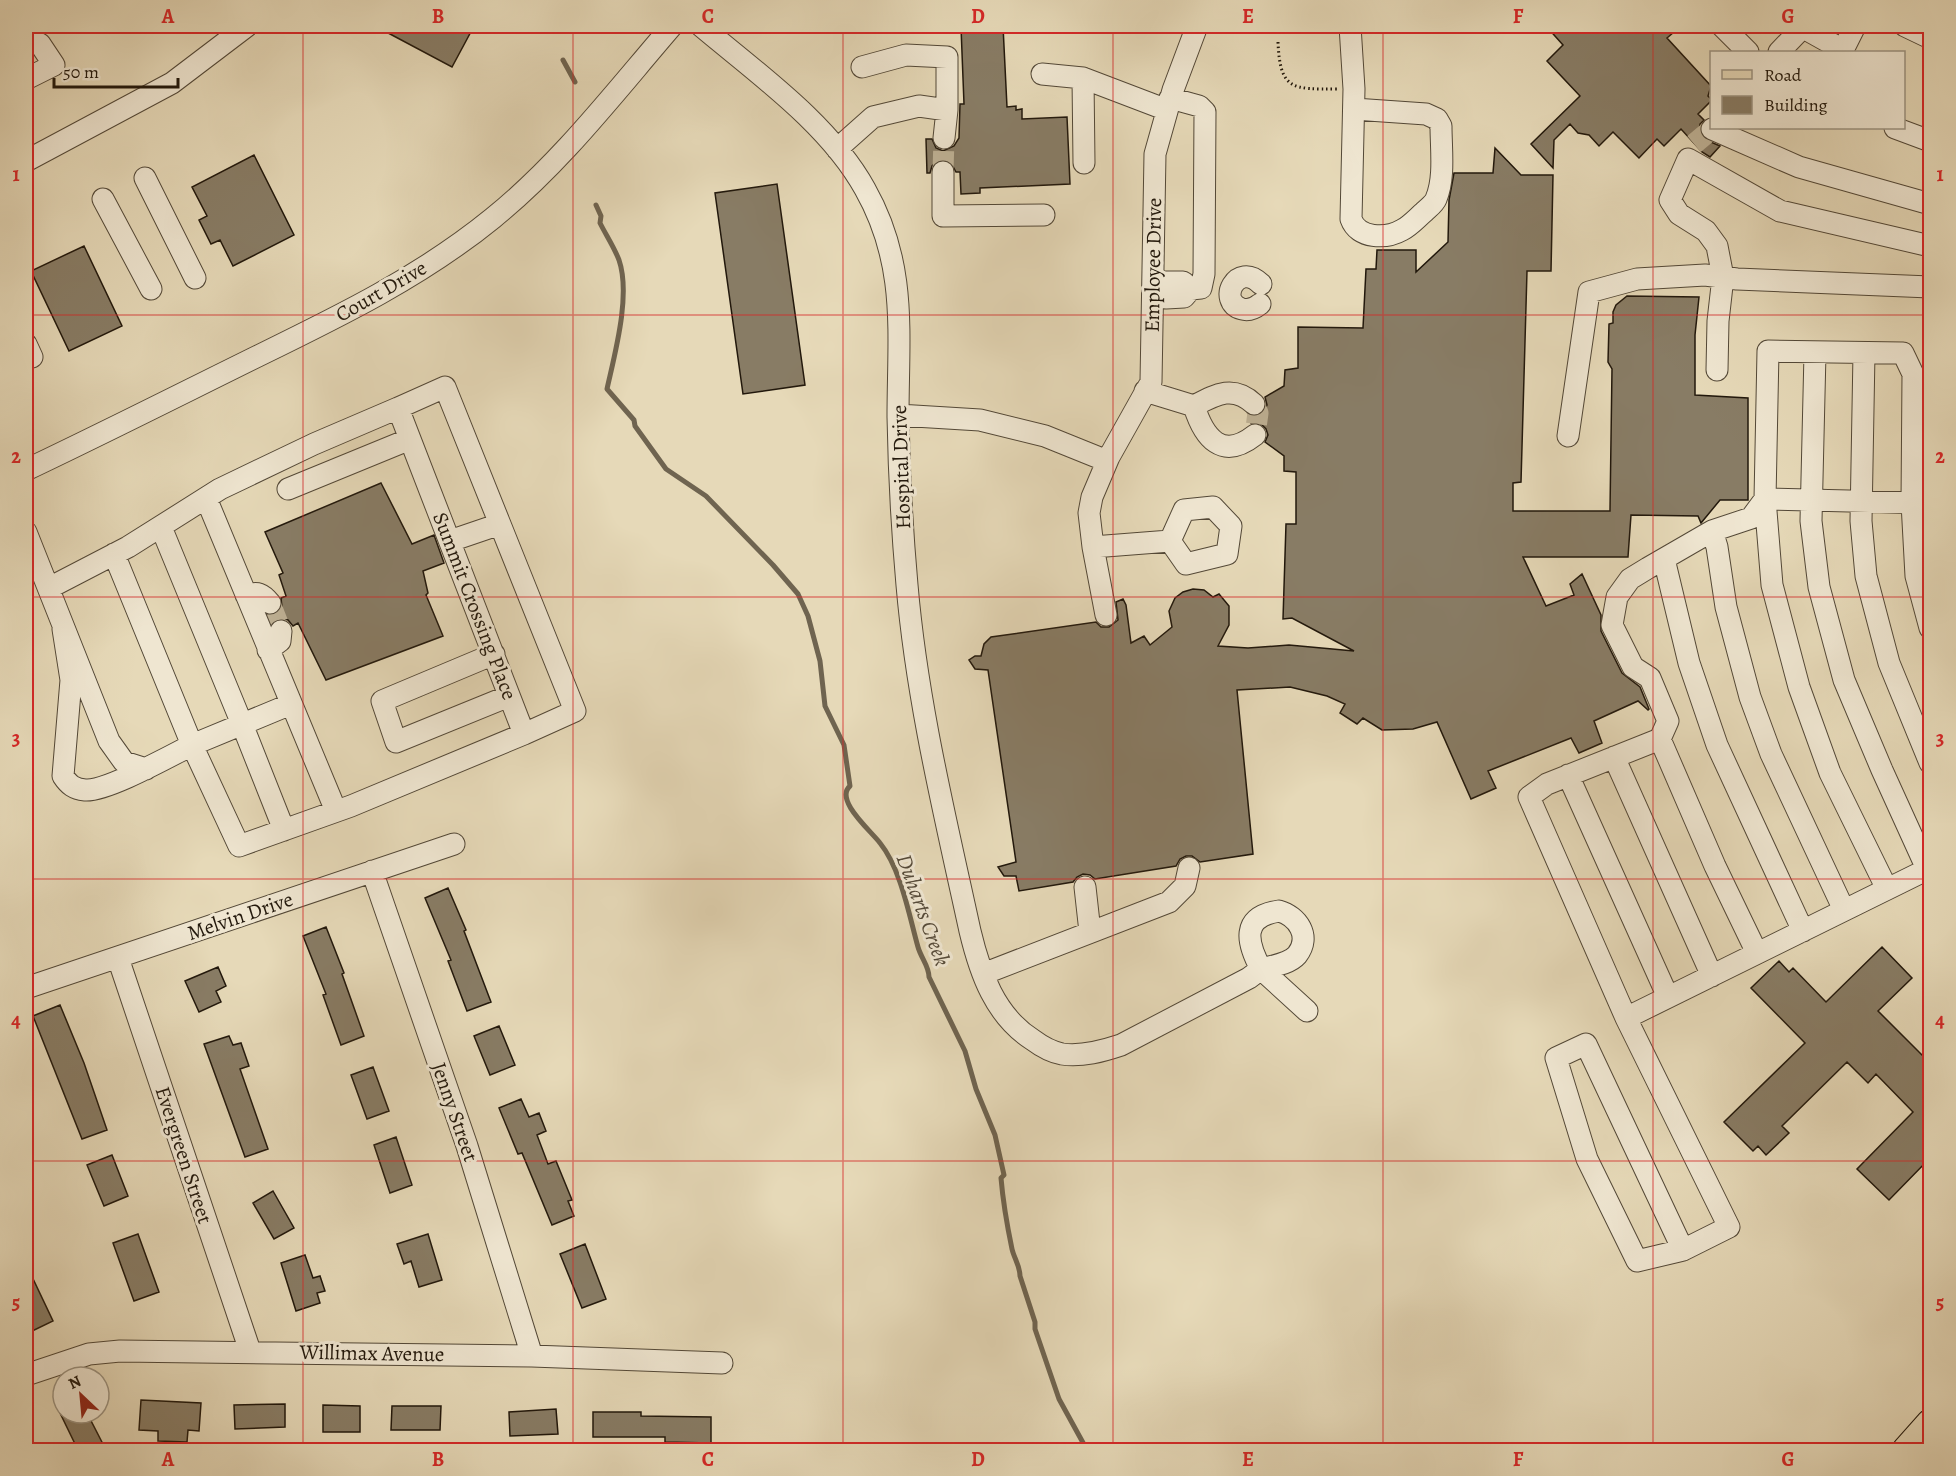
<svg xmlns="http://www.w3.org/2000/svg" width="1956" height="1476" viewBox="0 0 1956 1476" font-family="Alegreya,serif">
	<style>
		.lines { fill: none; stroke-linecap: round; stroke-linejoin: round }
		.stream { stroke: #6f6450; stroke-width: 5 }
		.building { fill: #887c65; stroke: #22180c; stroke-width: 1.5 }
		.minor-tunnel { stroke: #bfb296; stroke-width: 21; stroke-dasharray: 21 10; stroke-linecap: butt }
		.minor-casing { stroke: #534837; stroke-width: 23 }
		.major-casing { stroke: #22180c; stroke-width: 29 }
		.path { stroke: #22180c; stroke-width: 3; stroke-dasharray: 1.5 3; stroke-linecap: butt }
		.minor { stroke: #efe6d1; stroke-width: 21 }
		.major { stroke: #e6d9b8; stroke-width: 27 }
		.grid { fill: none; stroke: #d62828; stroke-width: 1.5; stroke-opacity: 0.55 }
		.labels { text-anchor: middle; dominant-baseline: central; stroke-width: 6; stroke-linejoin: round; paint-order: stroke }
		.street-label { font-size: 21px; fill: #22180c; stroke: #efe6d1 }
		.water-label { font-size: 22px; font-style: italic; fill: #564b3a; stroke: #efe6d1 }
		.neatline { fill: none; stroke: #d62828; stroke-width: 2 }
		.grid-label { font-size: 20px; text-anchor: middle; font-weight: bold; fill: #d62828 }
	</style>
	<rect width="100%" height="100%" fill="#e6d9b8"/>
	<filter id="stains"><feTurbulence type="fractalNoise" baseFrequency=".00333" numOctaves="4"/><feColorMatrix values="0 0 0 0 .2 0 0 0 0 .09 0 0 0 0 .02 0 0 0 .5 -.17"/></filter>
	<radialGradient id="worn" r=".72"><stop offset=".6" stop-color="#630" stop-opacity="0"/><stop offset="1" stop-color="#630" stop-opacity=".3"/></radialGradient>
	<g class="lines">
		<!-- stream -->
		<path class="stream" d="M 563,60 L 575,82
			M 596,205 L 601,216 L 600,223 C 606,235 614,247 619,260 C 631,295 615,353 607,389 L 634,420 L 635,426 L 666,469 L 706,496 L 773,565 L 798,594 L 808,616 L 820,661 L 825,706 L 844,745 L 850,786 C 834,800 871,831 880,843 C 901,869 909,915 918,947 C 921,958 929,966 929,977 L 965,1051 L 976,1089 L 995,1135 L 1004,1175 L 1001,1178 C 1003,1202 1007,1225 1012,1249 C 1014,1258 1020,1266 1020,1276 L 1035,1322 L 1035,1329 L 1059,1399 L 1087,1450"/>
	</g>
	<!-- building -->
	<path class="building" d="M 375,26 L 474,26 L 452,67 Z
		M 1003,26 L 1007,107 L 1016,106 L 1016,110 L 1022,109 L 1022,119 L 1067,117 L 1070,184 L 980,188 L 980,193 L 961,194 L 960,172 L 956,172 L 950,161 L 944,159 L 937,161 L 932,166 L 930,173 L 927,173 L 926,139 L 932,139 L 936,148 L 943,151 L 954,146 L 959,138 L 960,104 L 964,104 L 961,27 Z
		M 1546,26 L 1681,26 L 1667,38 L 1711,86 L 1708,96 L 1712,100 L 1698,114 L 1704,120 L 1700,124 L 1699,131 L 1706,140 L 1720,146 L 1710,157 L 1702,152 L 1681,129 L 1664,146 L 1657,139 L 1639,158 L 1613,132 L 1599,146 L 1589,135 L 1578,133 L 1570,124 L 1554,140 L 1553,168 L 1531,144 L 1580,96 L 1547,61 L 1563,45 Z
		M 1495,148 L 1521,175 L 1553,175 L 1551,271 L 1527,271 L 1521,482 L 1513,483 L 1513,511 L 1610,511 L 1612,369 L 1608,362 L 1609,324 L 1613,323 L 1613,312 L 1616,305 L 1627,296 L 1699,297 L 1695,335 L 1695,395 L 1748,398 L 1748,500 L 1720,500 L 1701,523 L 1698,516 L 1631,515 L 1628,557 L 1523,557 L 1546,606 L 1574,595 L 1570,584 L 1582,574 L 1601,615 L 1601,631 L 1622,673 L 1640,687 L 1649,709 L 1648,710 L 1638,701 L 1594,721 L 1602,743 L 1579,753 L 1571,738 L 1488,771 L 1496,788 L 1471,799 L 1437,722 L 1413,729 L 1382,730 L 1363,718 L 1357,724 L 1340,713 L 1345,704 L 1327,696 L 1290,687 L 1237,690 L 1253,854 L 1200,862 L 1192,856 L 1186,856 L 1180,859 L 1176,866 L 1095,879 L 1090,875 L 1083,874 L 1077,877 L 1073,882 L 1019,891 L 1016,876 L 1004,876 L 998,867 L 1016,862 L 988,670 L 975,669 L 969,660 L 975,656 L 981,656 L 984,644 L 991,637 L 1096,622 L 1101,627 L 1109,627 L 1118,620 L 1116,602 L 1123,599 L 1126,605 L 1131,643 L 1144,636 L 1150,645 L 1172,627 L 1169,611 L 1175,598 L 1183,592 L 1193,589 L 1204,590 L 1213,597 L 1219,594 L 1229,606 L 1229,625 L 1218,646 L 1248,648 L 1289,645 L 1354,651 L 1292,618 L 1283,619 L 1286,524 L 1296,524 L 1296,472 L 1284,471 L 1284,456 L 1265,442 L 1268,435 L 1266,429 L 1260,423 L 1251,423 L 1251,416 L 1258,416 L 1264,412 L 1267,405 L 1265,397 L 1284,386 L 1285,370 L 1298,368 L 1298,327 L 1363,328 L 1366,269 L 1376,269 L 1377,250 L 1416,250 L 1416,272 L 1448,242 L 1449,200 L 1454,173 L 1493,173 Z
		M 254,155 L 294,235 L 233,266 L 220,240 L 211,244 L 199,220 L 207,216 L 192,187 Z
		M 777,184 L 805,385 L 743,394 L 715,193 Z
		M 84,246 L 122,326 L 69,351 L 31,271 Z
		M 381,483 L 412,544 L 434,535 L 444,563 L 423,571 L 428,593 L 426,595 L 443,636 L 326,680 L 298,623 L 293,626 L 288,620 L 282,618 L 272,623 L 269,615 L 279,612 L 282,607 L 281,598 L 286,596 L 279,575 L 283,573 L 265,532 Z
		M 448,888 L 466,930 L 464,931 L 491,1002 L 467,1011 L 448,961 L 451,960 L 425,898 Z
		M 326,927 L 344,973 L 342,974 L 364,1036 L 341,1045 L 323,995 L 326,994 L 303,936 Z
		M 1882,947 L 1912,978 L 1878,1011 L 1924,1057 L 1930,1051 L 1930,1158 L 1889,1200 L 1857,1169 L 1913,1112 L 1876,1074 L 1868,1083 L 1847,1062 L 1782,1126 L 1789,1133 L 1766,1155 L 1758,1146 L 1753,1151 L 1724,1122 L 1805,1043 L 1751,988 L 1779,961 L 1789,972 L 1793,968 L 1826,1002 Z
		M 218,967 L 226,986 L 216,991 L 221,1002 L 199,1012 L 185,981 Z
		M 60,1005 L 84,1063 L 107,1130 L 82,1139 L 33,1016 Z
		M 499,1026 L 515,1065 L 490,1075 L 474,1036 Z
		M 229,1036 L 233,1045 L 241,1043 L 249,1066 L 240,1069 L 268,1149 L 245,1157 L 204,1044 Z
		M 373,1067 L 389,1111 L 367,1119 L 351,1075 Z
		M 521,1099 L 529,1117 L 539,1113 L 546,1131 L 537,1135 L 548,1164 L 556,1161 L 572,1200 L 568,1201 L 574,1216 L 552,1225 L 522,1153 L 518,1154 L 499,1108 Z
		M 396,1137 L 412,1185 L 390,1193 L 374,1145 Z
		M 112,1155 L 128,1196 L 104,1206 L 87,1165 Z
		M 273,1191 L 294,1228 L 274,1239 L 253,1203 Z
		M 138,1234 L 159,1292 L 134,1301 L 113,1243 Z
		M 428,1234 L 442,1280 L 419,1287 L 411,1261 L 404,1264 L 397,1244 Z
		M 585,1244 L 606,1299 L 582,1308 L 560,1254 Z
		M 305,1255 L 313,1278 L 320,1276 L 325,1291 L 317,1293 L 320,1303 L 296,1311 L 281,1263 Z
		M 26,1264 L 53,1321 L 26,1334 Z
		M 141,1400 L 201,1403 L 199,1431 L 188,1430 L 187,1442 L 158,1441 L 158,1431 L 139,1430 Z
		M 285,1404 L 285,1427 L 235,1429 L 234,1405 Z
		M 323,1405 L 360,1406 L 360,1432 L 323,1432 Z
		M 392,1406 L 441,1406 L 440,1430 L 391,1430 Z
		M 556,1409 L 558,1434 L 510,1436 L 509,1412 Z
		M 593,1412 L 641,1412 L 641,1416 L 711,1417 L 711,1443 L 665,1442 L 665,1437 L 593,1437 Z
		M 60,1413 L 87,1413 L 106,1450 L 78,1450 Z"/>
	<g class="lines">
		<!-- minor-tunnel -->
		<path class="minor-tunnel" d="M 1694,144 L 1712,129
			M 943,172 L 944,138
			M 1254,404 L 1258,413 L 1255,435
			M 270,603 L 281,631"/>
		<defs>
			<path id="minor" d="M 701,26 C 758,74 829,124 865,189 C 908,265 898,334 898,417 C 899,473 902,529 907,585 C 917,702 945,816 970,931 C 980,973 995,1016 1033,1040 C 1041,1046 1052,1052 1062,1054 C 1082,1057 1103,1051 1121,1045 L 1249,978 L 1261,969 L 1307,1011
				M 1350,26 L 1354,89 L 1351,219 C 1358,239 1386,239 1402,230 C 1410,226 1417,218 1424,212 C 1428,208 1434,204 1436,199 C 1445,178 1441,149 1441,126 L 1437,119 L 1426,114 L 1354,109
				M 1722,26 L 1748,52
				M 1800,26 L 1843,50 L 1855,26
				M 1905,26 L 1930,38
				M 26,36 L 40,44 L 54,65 L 26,79
				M 1779,52 L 1804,26
				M 1042,74 L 1083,78 L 1167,110
				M 1083,78 L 1084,163
				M 1170,98 L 1199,106 L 1205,112 L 1204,274 L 1201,288 L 1191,289
				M 1895,128 L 1930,141
				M 1712,129 L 1799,167 L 1930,204
				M 944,138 L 947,110
				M 837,149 L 873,117 L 919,106 L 947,110 L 947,57 L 906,55 L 862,67
				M 26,161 L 172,83 L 247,26
				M 943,172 L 943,216 L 1044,215
				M 145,178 L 195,278
				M 103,199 L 151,289
				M 1165,282 L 1183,282 L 1191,289 L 1184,297 L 1166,298 L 1160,290 Z
				M 1260,304 C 1255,308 1249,311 1242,309 C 1216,302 1237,260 1261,284
				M 26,344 L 32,357
				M 1815,353 L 1811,521 L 1819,587 L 1844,680 L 1882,770 L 1927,869
				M 1864,353 L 1861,521 L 1866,576 L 1889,663 L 1930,763
				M 1717,370 L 1718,321 L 1723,277 L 1717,246 L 1706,231 L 1679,214 L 1670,200 L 1688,159 L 1780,211 L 1930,246
				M 1145,391 L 1194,406
				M 1254,404 C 1233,384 1215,395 1194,406 C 1204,438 1222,461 1255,435
				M 398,408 L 445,387 L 575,711 L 524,734
				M 898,415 L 980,420 L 1045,436 L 1107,461
				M 1568,436 L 1589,292 L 1637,279 L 1705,275 L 1737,279 L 1930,287
				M 26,470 C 104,433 181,394 258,356 C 340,316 422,276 493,218 C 561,163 615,92 672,26
				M 288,489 L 410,439
				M 206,498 L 336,811
				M 1765,499 L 1751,518 L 1712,531 L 1648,568 L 1630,579 L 1617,597 L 1612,625 L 1633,667 L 1650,678 L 1668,721 L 1660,739 L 1547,784 L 1529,797 L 1626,1018 L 1930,868
				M 1765,499 L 1930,503
				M 161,527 L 242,724 L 284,830
				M 1712,531 L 1717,547 L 1726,607 L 1750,697 L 1771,754 L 1844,910
				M 26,532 L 109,741 L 124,762 L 146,769
				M 450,541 L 500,524
				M 1093,547 L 1170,541 L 1184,510 L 1213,507 L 1231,526 L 1227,554 L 1186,564 L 1170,541
				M 114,554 L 192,745 L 291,704
				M 1664,559 L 1689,663 L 1717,745 L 1803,931
				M 49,588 L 128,547 L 220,489 L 314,444 L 398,408 L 524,734 L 351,806 L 239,846 L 192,745 C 170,756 106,792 85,790 C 74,789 69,785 63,776 L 71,680 L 63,629
				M 246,595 C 258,592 262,593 270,603
				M 1106,615 L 1093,547 L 1089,513 L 1092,497 L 1109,457 L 1151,382 L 1155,154 L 1173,90 L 1197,26
				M 268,650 L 280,641 L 281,631
				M 494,654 L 382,701 L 396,742 L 509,696
				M 1660,739 L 1715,866 L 1757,953
				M 1614,757 L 1712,976
				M 1568,775 L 1668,997
				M 372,871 L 467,1146 L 532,1356
				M 1085,887 L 1090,932
				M 1887,889 L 1830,773 L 1799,687 L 1772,585 L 1765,499 L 1768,351 L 1903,353 L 1913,374 L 1912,503 L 1916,576 L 1930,628
				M 1279,911 C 1297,916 1312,936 1297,955 C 1289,964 1273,966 1261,969 C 1247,943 1240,917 1279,911 Z
				M 118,958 L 250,1351
				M 983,974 L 1169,902 L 1185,886 L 1189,868
				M 26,988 L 454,844
				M 1626,1018 L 1729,1227 L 1683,1250 L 1679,1251 L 1637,1261 L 1587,1159 L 1556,1058 L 1586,1044 L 1683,1250
				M 26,1375 L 89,1354 L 120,1351 L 532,1356 L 722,1363"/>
			<path id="major" d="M 1906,1450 L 1930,1423"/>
		</defs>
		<!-- minor casing -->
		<use href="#minor" class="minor-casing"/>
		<!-- major casing -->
		<use href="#major" class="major-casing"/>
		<!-- path -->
		<path class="path" d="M 1278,42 C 1280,91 1293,89 1337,89"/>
		<!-- minor -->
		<use href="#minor" class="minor"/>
		<!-- major -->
		<use href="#major" class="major"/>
	</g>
	<!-- grid -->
	<path class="grid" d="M 303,26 L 303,1450M 573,26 L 573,1450M 843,26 L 843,1450M 1113,26 L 1113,1450M 1383,26 L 1383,1450M 1653,26 L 1653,1450M 26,315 L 1930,315M 26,597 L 1930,597M 26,879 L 1930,879M 26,1161 L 1930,1161"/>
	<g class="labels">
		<!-- street labels -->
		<g class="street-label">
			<text transform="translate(1153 265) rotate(-89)">Employee Drive</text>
			<text transform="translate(381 291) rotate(-30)">Court Drive</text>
			<text transform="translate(901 467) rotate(-92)">Hospital Drive</text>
			<text transform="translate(475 606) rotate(69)">Summit Crossing Place</text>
			<text transform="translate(240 916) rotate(-19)">Melvin Drive</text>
			<text transform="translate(455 1112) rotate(71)">Jenny Street</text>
			<text transform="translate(184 1155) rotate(72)">Evergreen Street</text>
			<text transform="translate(372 1353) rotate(1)">Willimax Avenue</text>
		</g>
		<!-- water labels -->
		<g class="water-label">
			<text transform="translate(923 910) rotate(70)">Duharts Creek</text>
		</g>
	</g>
	<!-- margin -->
	<rect width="1956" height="1476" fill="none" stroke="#e6d9b8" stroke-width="66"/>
	<!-- legend -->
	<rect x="1710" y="51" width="195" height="78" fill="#efe6d1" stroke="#9d9482" stroke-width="1.5"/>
	<rect x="1722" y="70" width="30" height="9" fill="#e6d9b8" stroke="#9d9482" stroke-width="1.5"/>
	<text x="1764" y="81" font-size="18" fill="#22180c">Road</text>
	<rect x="1722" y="96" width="30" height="18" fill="#887c65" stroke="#9d9482" stroke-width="1.5"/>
	<text x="1764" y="111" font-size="18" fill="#22180c">Building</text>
	<!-- north arrow -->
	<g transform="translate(81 1395) rotate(334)"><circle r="28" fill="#efe6d1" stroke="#9d9482" stroke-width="1.5"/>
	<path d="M0-4.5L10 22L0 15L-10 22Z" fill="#8f2418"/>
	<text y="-9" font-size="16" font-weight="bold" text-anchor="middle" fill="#22180c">N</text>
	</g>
	<!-- scale -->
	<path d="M54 78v9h124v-9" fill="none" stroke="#22180c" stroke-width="3"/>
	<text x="63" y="78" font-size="18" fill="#22180c" stroke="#efe6d1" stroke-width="4.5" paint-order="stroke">50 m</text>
	<rect x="33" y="33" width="1890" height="1410" class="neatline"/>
	<g class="grid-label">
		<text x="168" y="23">A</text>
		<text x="438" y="23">B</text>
		<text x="708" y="23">C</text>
		<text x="978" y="23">D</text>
		<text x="1248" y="23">E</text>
		<text x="1518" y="23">F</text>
		<text x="1788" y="23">G</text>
		<text x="16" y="181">1</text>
		<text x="1940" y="181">1</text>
		<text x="16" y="463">2</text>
		<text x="1940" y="463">2</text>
		<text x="16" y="745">3</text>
		<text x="1940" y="745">3</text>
		<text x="16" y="1027">4</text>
		<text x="1940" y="1027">4</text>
		<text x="16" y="1309">5</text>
		<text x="1940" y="1309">5</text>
		<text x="168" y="1466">A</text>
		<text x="438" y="1466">B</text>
		<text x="708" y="1466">C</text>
		<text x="978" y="1466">D</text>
		<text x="1248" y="1466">E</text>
		<text x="1518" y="1466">F</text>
		<text x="1788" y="1466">G</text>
	</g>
	<rect width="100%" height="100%" filter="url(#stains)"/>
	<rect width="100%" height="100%" fill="url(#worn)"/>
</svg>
